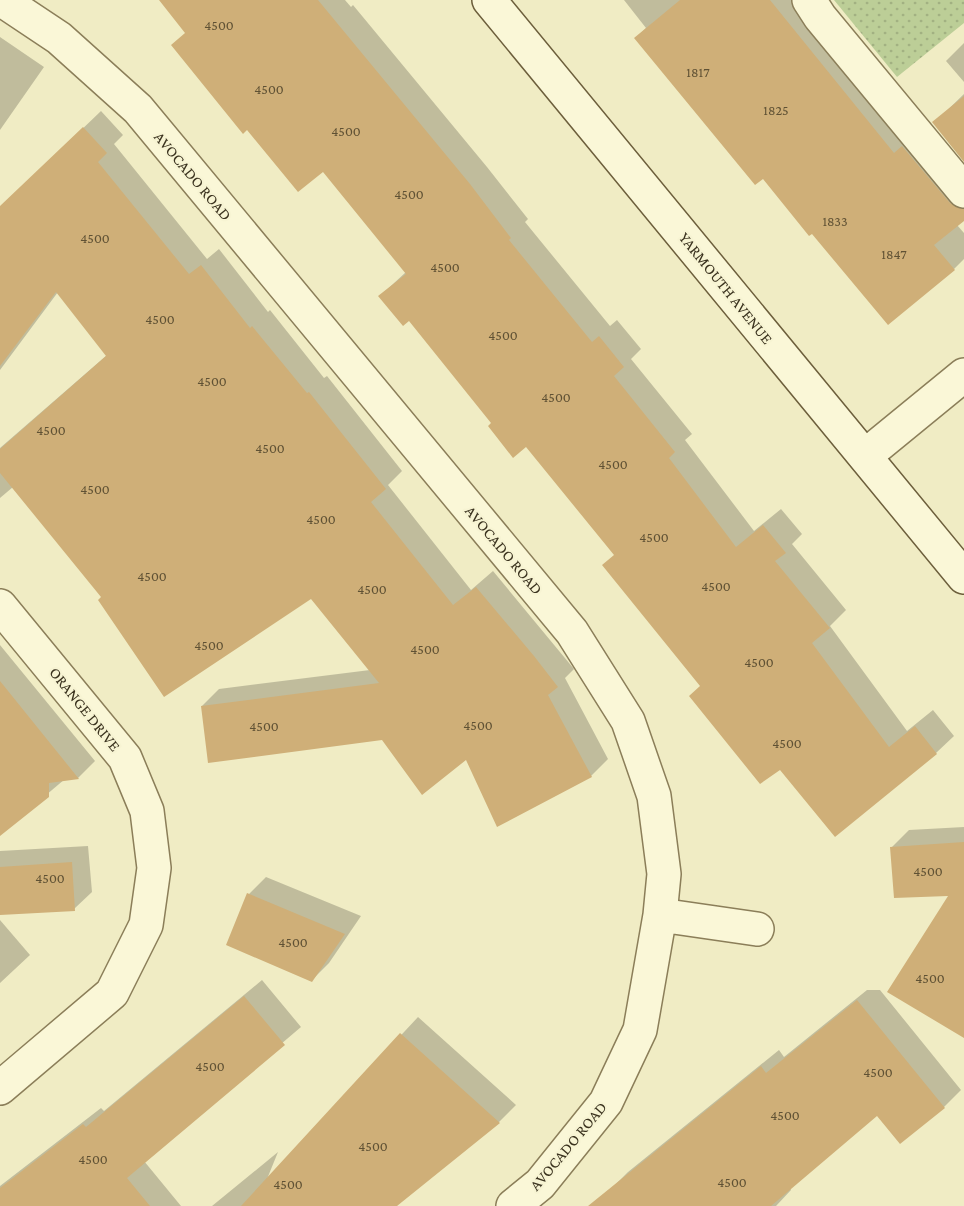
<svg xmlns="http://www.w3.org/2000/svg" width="964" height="1206" viewBox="0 0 964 1206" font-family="'Crimson Pro',serif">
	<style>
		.green { fill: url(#green-dots) }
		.shadow { fill: #0003 }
		.building { fill: #cfaf78 }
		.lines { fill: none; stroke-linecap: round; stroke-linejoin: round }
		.street-casing { stroke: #8b7e59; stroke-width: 36 }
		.secondary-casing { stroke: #6d5f3c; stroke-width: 36 }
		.street { stroke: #faf7d7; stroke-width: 33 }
		.secondary { stroke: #faf7d7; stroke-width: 33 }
		.labels { text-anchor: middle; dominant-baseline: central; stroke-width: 4.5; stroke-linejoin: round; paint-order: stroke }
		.number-label { font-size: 14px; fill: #5f5134 }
		.street-label { font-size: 16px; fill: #3a321e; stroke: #f7f4d3 }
	</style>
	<defs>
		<pattern id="green-dots" width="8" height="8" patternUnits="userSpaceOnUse" patternTransform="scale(1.5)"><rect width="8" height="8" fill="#bcce97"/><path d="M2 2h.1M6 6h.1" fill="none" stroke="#a2b182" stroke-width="1.8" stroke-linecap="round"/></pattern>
	</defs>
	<rect width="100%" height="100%" fill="#f0ecc4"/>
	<!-- green -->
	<path class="green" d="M 834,0 L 964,0 L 964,23 L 897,77 Z"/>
	<!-- shadow -->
	<path class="shadow" d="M 161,0 L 345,0 L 351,7 L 353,5 L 487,167 L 528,219 L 525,222 L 610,326 L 617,320 L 641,349 L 631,359 L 692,434 L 685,440 L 754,531 L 781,509 L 802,534 L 792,544 L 846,610 L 830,626 L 907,731 L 933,710 L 954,736 L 936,753 L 835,835 L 780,767 L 701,685 L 615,554 L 527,445 L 493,423 L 409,319 L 380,296 L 406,272 L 323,170 L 186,32 Z
		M 624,0 L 808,0 L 964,172 L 964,219 L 957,225 L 964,233 L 964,259 L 954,269 L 813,232 L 636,38 L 646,28 Z
		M 0,37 L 44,67 L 0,130 Z
		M 964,43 L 964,82 L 946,61 Z
		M 964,94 L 964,161 L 934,123 Z
		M 101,111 L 123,135 L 114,144 L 207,259 L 219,249 L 268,312 L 270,310 L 324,378 L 327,376 L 402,471 L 388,485 L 471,590 L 493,571 L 574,669 L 565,678 L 608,759 L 591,776 L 498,825 L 466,758 L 382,739 L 202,706 L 219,689 L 370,670 L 311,597 L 13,487 L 0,498 L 0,448 L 107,355 L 58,292 L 0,370 L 0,208 Z
		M 0,645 L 95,761 L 78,778 L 65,779 L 0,834 Z
		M 964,827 L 964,893 L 892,847 L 909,830 Z
		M 88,846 L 92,892 L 74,909 L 0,914 L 0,851 Z
		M 266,877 L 361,916 L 329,963 L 312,980 L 249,894 Z
		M 0,920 L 30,955 L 0,983 Z
		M 262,980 L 301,1027 L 144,1161 L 181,1206 L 0,1206 L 0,1186 L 101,1108 L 104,1111 Z
		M 867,990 L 880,990 L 961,1090 L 944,1107 L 877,1114 L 790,1188 L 791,1190 L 776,1206 L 611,1206 L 611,1189 L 628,1172 L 779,1050 L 784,1057 Z
		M 418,1017 L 516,1105 L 499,1122 L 395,1206 L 212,1206 L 278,1152 L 267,1179 Z"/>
	<!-- building -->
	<path class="building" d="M 159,0 L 318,0 L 470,184 L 511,238 L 509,240 L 592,342 L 599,336 L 624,367 L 614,376 L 675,452 L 669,458 L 736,547 L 763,525 L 786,553 L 775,561 L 830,628 L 812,643 L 889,747 L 915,726 L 937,754 L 835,837 L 780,770 L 760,784 L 689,696 L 700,686 L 602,565 L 614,555 L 526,447 L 513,458 L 488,426 L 491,423 L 409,321 L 403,326 L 378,296 L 406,274 L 323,172 L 298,192 L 247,130 L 243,134 L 171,45 L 185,33 Z
		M 680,0 L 770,0 L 894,153 L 902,146 L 950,203 L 964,209 L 964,221 L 934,245 L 955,270 L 888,325 L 812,234 L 809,236 L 763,179 L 755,185 L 634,38 Z
		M 964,96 L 964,162 L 932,122 Z
		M 83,127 L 107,153 L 98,162 L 189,274 L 201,265 L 250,328 L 252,326 L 307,393 L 309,392 L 386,489 L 371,502 L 453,605 L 476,587 L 534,656 L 558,687 L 548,695 L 592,777 L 497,827 L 466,760 L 422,795 L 382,740 L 208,763 L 201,706 L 379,683 L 311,599 L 164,697 L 98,600 L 101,597 L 0,473 L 0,449 L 106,356 L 56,292 L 0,366 L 0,206 Z
		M 0,681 L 79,779 L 49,783 L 49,797 L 0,836 Z
		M 964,842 L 964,1038 L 887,992 L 948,896 L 894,898 L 890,847 Z
		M 72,862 L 75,911 L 0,915 L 0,867 Z
		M 247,893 L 345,934 L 312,982 L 226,945 Z
		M 244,996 L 285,1045 L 127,1178 L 150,1206 L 0,1206 L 0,1188 L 83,1124 L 86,1127 Z
		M 857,1000 L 945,1108 L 900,1144 L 877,1116 L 771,1206 L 588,1206 L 761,1066 L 766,1073 Z
		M 400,1033 L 500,1123 L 397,1206 L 241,1206 Z"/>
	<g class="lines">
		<defs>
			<path id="street" d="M 2,0 L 59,38 L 138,109 L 572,632 L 628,721 L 654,796 L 664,874 L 660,915 L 640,1030 L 606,1102 L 540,1184 L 513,1206
				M 809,0 L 820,17 L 964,191
				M 865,456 L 964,375
				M 0,606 L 125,758 L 147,811 L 154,868 L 146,925 L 112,993 L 0,1088
				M 660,915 L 757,929"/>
			<path id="secondary" d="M 489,0 L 964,577"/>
		</defs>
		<!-- street casing -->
		<use href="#street" class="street-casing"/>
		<!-- secondary casing -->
		<use href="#secondary" class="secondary-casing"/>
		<!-- street -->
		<use href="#street" class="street"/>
		<!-- secondary -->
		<use href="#secondary" class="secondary"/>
	</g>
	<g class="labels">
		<!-- number labels -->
		<g class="number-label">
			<text x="219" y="25">4500</text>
			<text x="698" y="72">1817</text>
			<text x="269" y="89">4500</text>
			<text x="776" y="110">1825</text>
			<text x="346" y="131">4500</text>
			<text x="409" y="194">4500</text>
			<text x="835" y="221">1833</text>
			<text x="95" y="238">4500</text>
			<text x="894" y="254">1847</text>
			<text x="445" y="267">4500</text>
			<text x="160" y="319">4500</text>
			<text x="503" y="335">4500</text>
			<text x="212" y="381">4500</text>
			<text x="556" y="397">4500</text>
			<text x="51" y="430">4500</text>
			<text x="270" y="448">4500</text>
			<text x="613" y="464">4500</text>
			<text x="95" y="489">4500</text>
			<text x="321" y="519">4500</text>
			<text x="654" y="537">4500</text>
			<text x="152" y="576">4500</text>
			<text x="716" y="586">4500</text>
			<text x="372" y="589">4500</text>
			<text x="209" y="645">4500</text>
			<text x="425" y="649">4500</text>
			<text x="759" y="662">4500</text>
			<text x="478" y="725">4500</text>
			<text x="264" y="726">4500</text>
			<text x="787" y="743">4500</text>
			<text x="928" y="871">4500</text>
			<text x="50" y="878">4500</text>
			<text x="293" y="942">4500</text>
			<text x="930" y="978">4500</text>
			<text x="210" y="1066">4500</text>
			<text x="878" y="1072">4500</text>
			<text x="785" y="1115">4500</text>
			<text x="373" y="1146">4500</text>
			<text x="93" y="1159">4500</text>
			<text x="732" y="1182">4500</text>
			<text x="288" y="1184">4500</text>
		</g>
		<!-- street labels -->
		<g class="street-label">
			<text transform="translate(193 176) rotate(50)">AVOCADO ROAD</text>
			<text transform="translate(726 288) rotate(51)">YARMOUTH AVENUE</text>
			<text transform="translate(504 550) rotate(50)">AVOCADO ROAD</text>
			<text transform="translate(85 709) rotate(51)">ORANGE DRIVE</text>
			<text transform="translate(568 1146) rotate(-50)">AVOCADO ROAD</text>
		</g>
	</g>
</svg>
